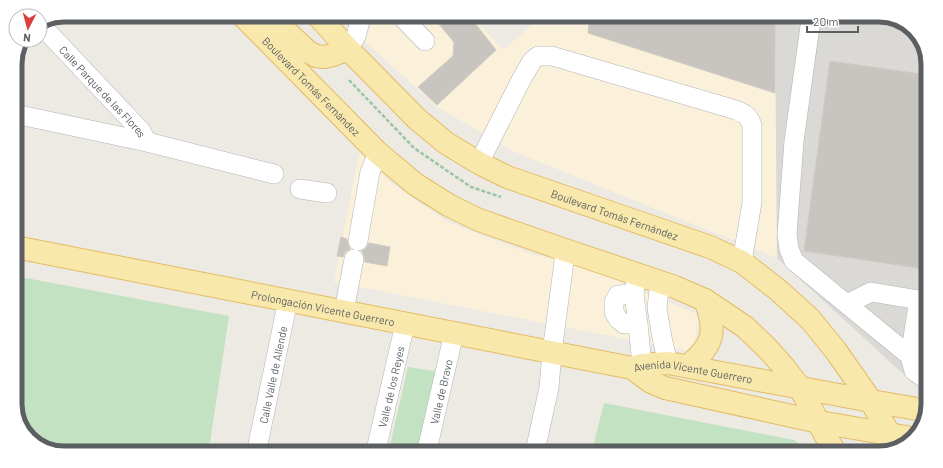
<svg xmlns="http://www.w3.org/2000/svg" width="943" height="468" viewBox="0 0 943 468" font-family="Barlow,sans-serif">
	<style>
		.commercial { fill: #fbf1da }
		.industrial { fill: #dbd9d5 }
		.green { fill: #c3e2c1 }
		.building { fill: #c8c5c0; stroke: #d0cbc2 }
		.lines { fill: none; stroke-linecap: round; stroke-linejoin: round }
		.minor-casing { stroke: #b0b3b7; stroke-width: 20 }
		.major-casing { stroke: #e5bb63; stroke-width: 24 }
		.path { stroke: #9bc3a4; stroke-width: 2.5; stroke-dasharray: 4 2; stroke-linecap: butt }
		.minor { stroke: #fff; stroke-width: 19 }
		.major { stroke: #f8e8ac; stroke-width: 22 }
		.labels { text-anchor: middle; dominant-baseline: central; stroke-width: 3; stroke-linejoin: round; paint-order: stroke }
		.street-label { font-size: 11px; fill: #5b5f62; stroke: #fff }
		.rim { fill: none; stroke: #5b5f62; stroke-width: 5 }
	</style>
	<rect width="100%" height="100%" fill="#eceae3"/>
	<!-- commercial -->
	<path class="commercial" d="M 374,17 L 473,17 L 503,50 L 540,18 L 775,19 L 777,258 L 515,152 L 439,108 L 365,42 Z
		M 359,153 L 394,185 L 446,221 L 483,236 L 534,255 L 573,263 L 695,313 L 698,319 L 695,341 L 691,349 L 687,351 L 334,282 Z"/>
	<!-- industrial -->
	<path class="industrial" d="M 775,19 L 900,20 L 920,37 L 928,61 L 924,385 L 913,383 L 777,258 Z"/>
	<!-- green -->
	<path class="green" d="M 15,276 L 229,316 L 209,449 L 43,448 L 23,431 L 15,407 Z
		M 408,367 L 441,372 L 423,450 L 389,450 Z
		M 604,403 L 794,440 L 811,453 L 592,451 Z"/>
	<!-- building -->
	<path class="building" d="M 433,17 L 470,17 L 496,50 L 437,105 L 418,87 L 453,56 L 454,42 Z
		M 590,18 L 775,19 L 775,93 L 588,33 Z
		M 830,61 L 928,75 L 925,269 L 804,251 Z
		M 341,237 L 347,239 L 348,244 L 350,249 L 345,252 L 343,257 L 337,256 Z
		M 369,243 L 390,247 L 387,266 L 365,262 L 364,256 L 362,251 L 366,248 Z"/>
	<g class="lines">
		<defs>
			<g id="minor">
				<path d="M 402,17 L 425,41"/>
				<path d="M 811,19 L 794,141 L 787,234 L 789,249 L 794,261 L 910,356 L 914,371 L 924,378"/>
				<path id="s1" d="M 41,25 L 141,131 L 147,142"/>
				<path d="M 348,49 L 356,36 L 361,17"/>
				<path d="M 15,114 L 147,142 L 274,174"/>
				<path d="M 479,163 L 521,80 L 532,61 L 538,56 L 552,56 L 736,110 C 745,114 748,115 752,125 L 752,202 L 742,262"/>
				<path d="M 300,189 L 327,193"/>
				<path d="M 358,241 L 370,172 L 378,153"/>
				<path d="M 637,273 L 634,294 L 638,324 L 642,365"/>
				<path d="M 660,281 L 657,308 L 662,338 L 668,363"/>
				<path d="M 634,294 L 618,295 L 614,302 L 614,312 L 618,319 L 624,324 L 638,324"/>
				<path d="M 847,304 L 871,292 L 919,300 L 910,356"/>
				<path d="M 344,311 L 354,259"/>
				<path id="s2" d="M 257,449 L 288,300"/>
				<path id="s3" d="M 376,450 L 405,324"/>
				<path id="s4" d="M 427,450 L 454,333"/>
				<path d="M 535,451 L 549,388 L 552,352 L 563,269 L 565,250"/>
			</g>
			<g id="major">
				<path id="s5" d="M 243,16 L 378,153 L 415,184 L 450,206 L 479,220 L 565,250 L 675,287 L 705,300 L 745,327 L 767,348 L 784,367 L 800,388 L 835,453"/>
				<path d="M 270,16 L 307,51 L 316,56 L 324,57 L 333,55 L 348,49"/>
				<path id="s6" d="M 319,17 L 348,49 L 417,119 L 446,143 L 479,163 L 507,177 L 710,247 L 742,262 L 778,290 L 810,319 L 836,351 L 871,401 L 894,443"/>
				<path id="s7" d="M 15,247 L 632,368 L 651,382 L 665,388 L 819,422 L 912,438"/>
				<path d="M 688,366 C 714,345 717,331 705,300"/>
				<path id="s8" d="M 632,368 L 642,365 L 668,363 L 871,401 L 923,410"/>
			</g>
		</defs>
		<!-- minor casing -->
		<use href="#minor" class="minor-casing"/>
		<!-- major casing -->
		<use href="#major" class="major-casing"/>
		<!-- path -->
		<path class="path" d="M 349,80 L 414,148 L 471,187 L 501,197"/>
		<!-- minor -->
		<use href="#minor" class="minor"/>
		<!-- major -->
		<use href="#major" class="major"/>
	</g>
	<g class="labels">
		<!-- street labels -->
		<g class="street-label">
			<text stroke="none"><textPath href="#s5" startOffset="98">Boulevard Tomás Fernández</textPath></text>
			<text stroke="none"><textPath href="#s1" startOffset="91">Calle Parque de las Flores</textPath></text>
			<text stroke="none"><textPath href="#s6" startOffset="363">Boulevard Tomás Fernández</textPath></text>
			<text stroke="none"><textPath href="#s7" startOffset="314">Prolongación Vicente Guerrero</textPath></text>
			<text stroke="none"><textPath href="#s2" startOffset="76">Calle Valle de Allende</textPath></text>
			<text stroke="none"><textPath href="#s8" startOffset="62">Avenida Vicente Guerrero</textPath></text>
			<text stroke="none"><textPath href="#s3" startOffset="65">Valle de los Reyes</textPath></text>
			<text stroke="none"><textPath href="#s4" startOffset="60">Valle de Bravo</textPath></text>
		</g>
	</g>
	<!-- crop -->
	<path d="M0 0H943V468H0ZM64 22H879A42 42 0 0 1 921 64V404A42 42 0 0 1 879 446H64A42 42 0 0 1 22 404V64A42 42 0 0 1 64 22Z" fill="#fff" fill-rule="evenodd"/>
	<path class="rim" d="M64 22H879A42 42 0 0 1 921 64V404A42 42 0 0 1 879 446H64A42 42 0 0 1 22 404V64A42 42 0 0 1 64 22Z"/>
	<!-- north arrow -->
	<g transform="translate(28 28) rotate(186)"><circle r="19" fill="#ffffff" stroke="#bdbfc0"/>
	<path d="M0-3L7 15L0 10L-7 15Z" fill="#da403b"/>
	<text y="-6" font-size="11" font-weight="bold" text-anchor="middle" fill="#5b5f62">N</text>
	</g>
	<!-- scale -->
	<path d="M807 26v6h51v-6" fill="none" stroke="#5b5f62" stroke-width="2"/>
	<text x="813" y="26" font-size="12" fill="#5b5f62" stroke="#ffffff" stroke-width="3" paint-order="stroke">20 m</text>
</svg>
